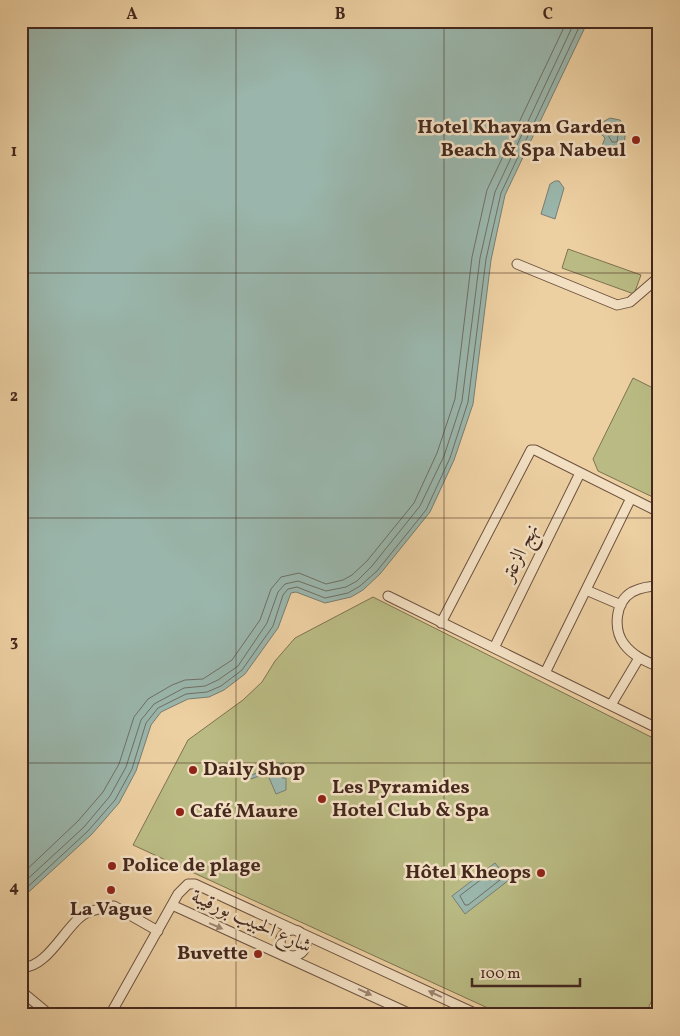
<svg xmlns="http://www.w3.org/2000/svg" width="680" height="1036" viewBox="0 0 680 1036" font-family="Vollkorn,Amiri,serif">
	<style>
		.green { fill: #babb84; stroke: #7f7251 }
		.water { fill: #9ab6ac; stroke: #787d73 }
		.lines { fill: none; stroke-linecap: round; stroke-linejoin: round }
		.shore { stroke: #6f6f65; stroke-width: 1 }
		.minor-casing { stroke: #6e523f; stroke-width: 11 }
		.minor { stroke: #f3e0c3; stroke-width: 9 }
		.oneway { fill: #9c8470 }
		.grid { fill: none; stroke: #44281e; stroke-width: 1; stroke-opacity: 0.55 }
		.poi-dot { fill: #8f2418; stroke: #f3e0c3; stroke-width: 2 }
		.labels { text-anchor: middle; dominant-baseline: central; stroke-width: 5; stroke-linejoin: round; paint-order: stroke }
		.poi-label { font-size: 20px; font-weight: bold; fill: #44281e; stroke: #f3e0c3; text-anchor: start }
		.street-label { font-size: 20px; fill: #44281e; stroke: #f3e0c3 }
		.neatline { fill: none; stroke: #44281e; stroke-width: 2 }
		.grid-label { font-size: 16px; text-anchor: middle; font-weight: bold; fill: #44281e }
	</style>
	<rect width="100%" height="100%" fill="#edd0a2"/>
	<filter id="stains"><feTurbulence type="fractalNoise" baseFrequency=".004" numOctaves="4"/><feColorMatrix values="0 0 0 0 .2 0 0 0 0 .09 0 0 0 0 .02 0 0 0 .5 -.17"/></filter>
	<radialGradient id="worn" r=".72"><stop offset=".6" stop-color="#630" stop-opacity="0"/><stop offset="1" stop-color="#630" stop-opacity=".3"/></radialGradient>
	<!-- green -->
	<path class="green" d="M 568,249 L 641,275 L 634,294 L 562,268 Z
		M 633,378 L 659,391 L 659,500 L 598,471 L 593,459 Z
		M 373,597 L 659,741 L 659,985 L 645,1015 L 503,1015 L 133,845 L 188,740 L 243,700 L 262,682 L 275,661 L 295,638 Z"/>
	<!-- water -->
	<path class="water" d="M 21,21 L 588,21 L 505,195 L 491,260 L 473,404 L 454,460 L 430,512 L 380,574 L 363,590 L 351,597 L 325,603 L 296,592 L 291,593 L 278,628 L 245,674 L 224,690 L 209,697 L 188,699 L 161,712 L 151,725 L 136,771 L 119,803 L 92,834 L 21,899 Z
		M 610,118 L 620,120 C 627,128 626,140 622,148 L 613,146 L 611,154 L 605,156 L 600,151 L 605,138 L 598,131 L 601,123 Z
		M 555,181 L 559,181 L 564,188 L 555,219 L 541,214 L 550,184 Z
		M 283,763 L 286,769 L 281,774 L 282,778 L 286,778 L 286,790 L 276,794 L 267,773 L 251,779 L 249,776 Z
		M 495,863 L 509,880 L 465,914 L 452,896 Z"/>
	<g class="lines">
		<!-- shore -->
		<path class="shore" d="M 614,123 L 619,127 L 617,142 L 612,142 L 604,128 L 608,124 Z
			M 493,871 L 500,877 L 500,880 L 468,905 L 465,905 L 460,896 Z
			M 21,875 L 78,821 L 103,792 L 119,764 L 134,717 L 148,699 L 172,685 L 185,680 L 203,679 L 232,660 L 260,620 L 271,589 L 281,577 L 299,573 L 326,584 L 343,580 L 352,575 L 367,561 L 414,503 L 437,453 L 455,399 L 472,257 L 487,190 L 567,21
			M 21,885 L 84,827 L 110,796 L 126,767 L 141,720 L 154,704 L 184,688 L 205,686 L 218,680 L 238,666 L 267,623 L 278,592 L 285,584 L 298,581 L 326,591 L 346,587 L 357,581 L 372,566 L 420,506 L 444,456 L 462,401 L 480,258 L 495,192 L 575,21
			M 21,893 L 88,831 L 115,800 L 132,769 L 146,723 L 158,708 L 186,694 L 207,692 L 221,686 L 242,670 L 273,626 L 283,595 L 288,589 L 297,587 L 325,598 L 348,593 L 360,586 L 377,571 L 426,510 L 450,458 L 468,402 L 486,259 L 501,193 L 582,21"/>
		<defs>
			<path id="minor" d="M 517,264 L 617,305 L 630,302 L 659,277
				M 659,586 C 650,586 640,588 632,592 C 615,602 613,629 624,644 C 633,656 645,661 659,667
				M 586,590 L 621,605
				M 388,596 L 659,729
				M 441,623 L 531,450 L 535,450 L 659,512
				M 494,648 L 580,473
				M 545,673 L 631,498
				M 611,705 L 639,658
				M 172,905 L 413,1015
				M280 943a13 13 0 1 1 26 0a13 13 0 1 1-26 0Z
				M 21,967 C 46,970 65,927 83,915 C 92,909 104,908 114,906 L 158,931
				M 21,991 L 50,1015
				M 110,1015 L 178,894 L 188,884 L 195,884 L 479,1015
				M 653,1015 L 659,1003"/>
		</defs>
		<!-- minor casing -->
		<use href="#minor" class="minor-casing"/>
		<!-- minor -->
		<use href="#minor" class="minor"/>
	</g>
	<!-- one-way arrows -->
	<defs><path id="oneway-solid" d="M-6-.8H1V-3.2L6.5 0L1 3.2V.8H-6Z" transform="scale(1.25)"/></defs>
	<g class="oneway">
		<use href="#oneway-solid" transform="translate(216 926) rotate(23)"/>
		<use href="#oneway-solid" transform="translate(365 992) rotate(25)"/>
		<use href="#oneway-solid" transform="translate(435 994) rotate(-155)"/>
	</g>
	<!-- grid -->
	<path class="grid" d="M 236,21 L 236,1015M 444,21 L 444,1015M 21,273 L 659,273M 21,518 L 659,518M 21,763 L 659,763"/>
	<!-- markers -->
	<g class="poi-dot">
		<circle cx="636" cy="140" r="5"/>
		<circle cx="193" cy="770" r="5"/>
		<circle cx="322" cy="799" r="5"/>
		<circle cx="180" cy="812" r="5"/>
		<circle cx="112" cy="866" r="5"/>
		<circle cx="541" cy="873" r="5"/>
		<circle cx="111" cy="890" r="5"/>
		<circle cx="258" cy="954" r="5"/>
	</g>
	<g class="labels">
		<!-- poi labels -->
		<g class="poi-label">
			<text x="626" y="128" text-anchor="end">Hotel Khayam Garden<tspan x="626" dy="23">Beach &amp; Spa Nabeul</tspan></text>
			<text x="203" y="770">Daily Shop</text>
			<text x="332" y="788">Les Pyramides<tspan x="332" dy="23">Hotel Club &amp; Spa</tspan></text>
			<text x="190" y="812">Café Maure</text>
			<text x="122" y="866">Police de plage</text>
			<text x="531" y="873" text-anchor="end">Hôtel Kheops</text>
			<text x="111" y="910" text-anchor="middle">La Vague</text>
			<text x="248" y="954" text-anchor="end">Buvette</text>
		</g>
		<!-- street labels -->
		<g class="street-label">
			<text transform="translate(521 553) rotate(-64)">نهج الزعتر</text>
			<text transform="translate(251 922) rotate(24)">شارع الحبيب بورقيبة</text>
		</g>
	</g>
	<!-- margin -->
	<rect width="680" height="1036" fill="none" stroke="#edd0a2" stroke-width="55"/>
	<!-- scale -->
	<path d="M472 978v8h108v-8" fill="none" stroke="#44281e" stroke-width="2.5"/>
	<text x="480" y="978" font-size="15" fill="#44281e" stroke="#f3e0c3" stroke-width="4" paint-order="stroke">100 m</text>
	<rect x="28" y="28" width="624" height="980" class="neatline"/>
	<g class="grid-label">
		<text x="132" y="19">A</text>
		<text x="340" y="19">B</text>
		<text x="548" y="19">C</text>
		<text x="14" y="156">1</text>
		<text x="14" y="401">2</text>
		<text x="14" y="646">3</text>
		<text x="14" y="892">4</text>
	</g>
	<rect width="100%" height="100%" filter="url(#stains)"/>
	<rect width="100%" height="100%" fill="url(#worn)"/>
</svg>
